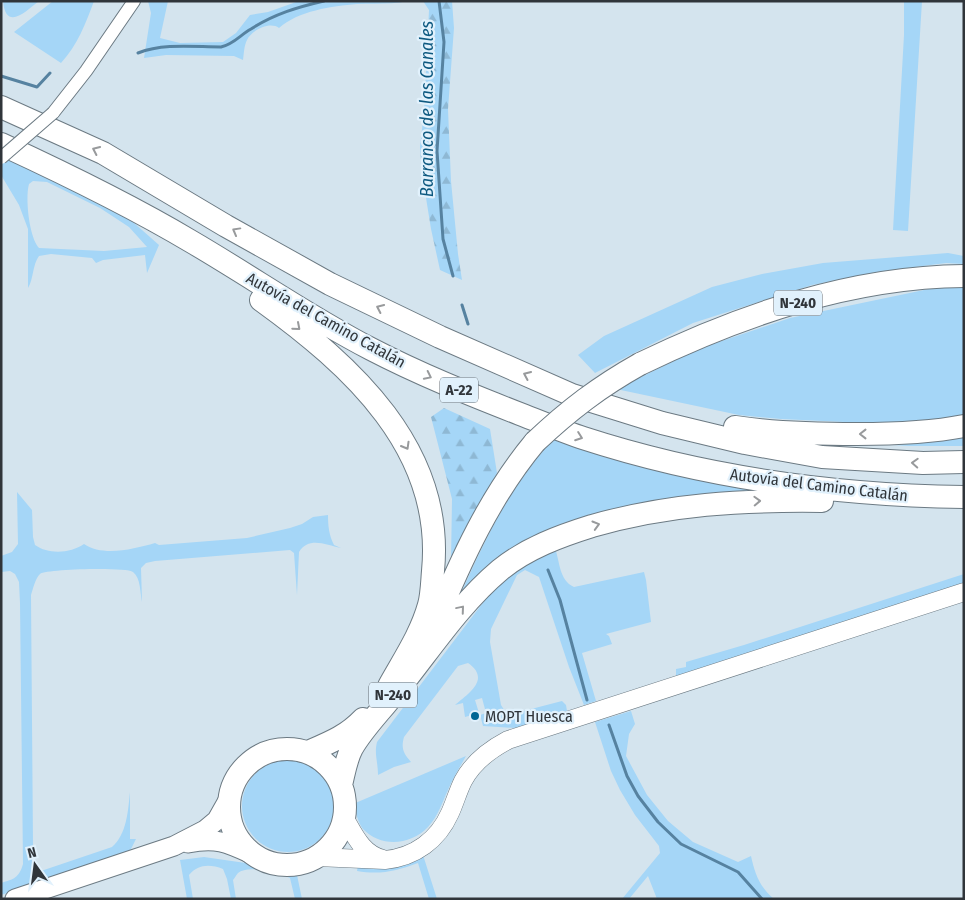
<svg xmlns="http://www.w3.org/2000/svg" width="965" height="900" viewBox="0 0 965 900" font-family="'Fira Sans Condensed',sans-serif">
	<style>
		.green { fill: #a5d6f7; fill-rule: evenodd }
		.forest { fill: url(#forest-firs) }
		.lines { fill: none; stroke-linecap: round; stroke-linejoin: round }
		.stream { stroke: #5682a0; stroke-width: 3 }
		.street-casing { stroke: #6c7a83; stroke-width: 14 }
		.secondary-casing { stroke: #6c7a83; stroke-width: 19 }
		.primary-casing { stroke: #6c7a83; stroke-width: 21 }
		.highway-casing { stroke: #6c7a83; stroke-width: 24 }
		.street { stroke: #fff; stroke-width: 12 }
		.secondary { stroke: #fff; stroke-width: 18 }
		.primary { stroke: #fff; stroke-width: 19 }
		.highway { stroke: #fff; stroke-width: 22 }
		.street-bridge-casing { stroke: #6c7a83; stroke-width: 14; stroke-linecap: butt }
		.highway-bridge-casing { stroke: #6c7a83; stroke-width: 24; stroke-linecap: butt }
		.street-bridge { stroke: #fff; stroke-width: 12 }
		.highway-bridge { stroke: #fff; stroke-width: 22 }
		.oneway { stroke: #989a9c }
		.poi-dot { fill: #006694; stroke: #e1f1fc; stroke-width: 2 }
		.labels { text-anchor: middle; dominant-baseline: central; stroke-width: 4.5; stroke-linejoin: round; paint-order: stroke }
		.shield { fill: #e1f1fc; stroke: #656d74; stroke-width: 1 }
		.shield-label { font-size: 15px; font-weight: bold; fill: #30353a }
		.street-label { font-size: 16px; fill: #30353a; stroke: #e1f1fc }
		.poi-label { font-size: 16px; fill: #30353a; stroke: #e1f1fc; text-anchor: start }
		.water-label { font-size: 18px; font-style: italic; fill: #0d5980; stroke: #e1f1fc }
	</style>
	<defs>
		<pattern id="forest-firs" width="22" height="20" patternUnits="userSpaceOnUse" patternTransform="scale(1.25)"><rect width="22" height="20" fill="#a5d6f7"/><path d="M5 1l3.5 6h-7zM16 11l3.5 6h-7z" fill="#8eb8d4"/></pattern>
	</defs>
	<rect width="100%" height="100%" fill="#d4e4ee"/>
	<!-- green -->
	<path class="green" d="M 3,1 L 39,1 C 26,11 6,32 3,1 Z
		M 53,1 L 94,1 C 86,23 77,46 61,63 L 14,32 Z
		M 148,1 L 168,1 L 160,38 L 180,43 L 223,42 L 236,33 L 250,15 L 268,12 L 299,1 L 408,1 C 392,5 374,3 357,4 C 332,6 298,11 279,28 C 270,21 252,30 247,40 C 244,46 244,53 243,60 L 234,56 L 166,55 L 144,58 L 151,13 Z
		M 904,1 L 922,1 L 908,231 L 893,230 L 904,35 Z
		M 1,154 L 108,200 L 159,245 L 147,273 L 145,255 L 103,260 L 96,263 L 92,258 L 51,254 L 39,256 C 32,266 34,278 28,288 L 28,229 L 19,205 L 1,175 ZM 33,181 L 47,182 L 100,208 L 129,227 L 147,247 L 104,251 L 39,248 C 29,237 25,198 29,184 Z
		M 948,253 L 964,256 L 964,264 L 946,263 L 877,272 L 812,285 L 693,323 L 595,373 L 578,355 L 604,336 L 712,287 L 762,274 L 823,263 Z
		M 948,285 L 964,287 L 964,415 L 961,417 L 887,424 L 781,419 L 739,415 L 616,389 L 701,348 L 790,318 Z
		M 555,437 L 801,494 L 622,509 L 561,524 L 522,543 L 459,598 C 478,555 498,511 526,473 C 535,460 545,449 555,437 Z
		M 964,437 L 964,446 L 909,446 L 845,442 Z
		M 17,492 L 32,510 L 33,537 L 35,545 C 49,555 71,553 84,544 C 103,557 134,549 155,543 L 159,545 L 247,538 L 290,528 L 302,524 L 313,517 L 328,515 C 328,526 329,535 334,545 L 341,548 C 326,545 309,536 299,552 L 297,595 L 294,553 L 290,550 L 155,561 L 146,563 L 141,568 L 142,602 C 140,593 141,578 133,572 C 126,567 47,569 40,574 C 35,579 33,589 31,595 L 33,846 L 36,869 L 41,871 L 112,847 C 127,834 128,811 130,792 L 130,839 L 136,839 L 131,849 L 124,855 L 1,895 L 1,883 C 14,879 19,878 23,864 L 20,603 L 19,582 L 15,574 L 10,571 L 1,572 L 1,556 L 12,552 L 18,544 Z
		M 555,548 C 560,562 559,580 574,587 L 644,572 L 646,580 L 651,622 L 606,634 L 609,636 L 612,644 L 582,653 L 596,701 L 584,705 L 569,667 L 539,577 L 525,570 L 517,575 L 491,629 L 490,642 L 501,705 L 506,713 L 512,714 L 562,701 L 566,705 L 567,711 L 516,728 L 483,726 L 480,715 L 486,713 L 482,698 L 475,700 L 479,713 L 465,717 L 463,703 L 455,705 C 469,693 491,679 468,663 L 458,666 L 404,737 C 401,748 403,753 411,762 L 394,767 L 378,775 C 378,762 374,754 377,742 L 485,600 L 510,573 Z
		M 964,574 L 964,584 L 676,676 L 676,669 L 686,667 L 686,662 L 744,645 Z
		M 631,711 L 635,724 L 629,734 L 626,756 L 647,795 L 668,821 L 693,842 L 738,862 L 751,856 C 755,874 759,886 774,899 L 657,899 L 648,876 L 629,899 L 622,899 L 660,853 L 659,846 L 635,815 L 620,790 L 611,771 L 595,722 Z
		M 466,756 C 460,767 453,778 448,790 C 442,803 438,816 428,827 C 411,845 381,848 363,829 C 358,823 356,812 353,804 Z
		M242 806a46 46 0 1 1 92 0a46 46 0 1 1-92 0Z
		M 423,855 L 437,899 L 429,899 L 418,863 C 397,871 380,875 357,871 L 358,865 Z
		M 204,857 L 286,869 L 302,868 L 297,875 L 302,899 L 295,899 L 290,878 C 279,873 248,864 238,873 C 236,875 235,878 233,880 L 236,899 L 231,899 L 227,879 L 223,869 C 210,864 198,864 189,875 L 193,899 L 187,899 L 180,860 Z"/>
	<!-- forest -->
	<path class="forest" d="M 423,1 L 452,1 L 454,28 L 448,109 L 451,181 L 458,254 L 462,280 L 440,270 L 431,229 L 422,173 L 420,147 L 424,112 L 429,10 Z
		M 444,408 L 490,429 L 497,473 L 451,561 L 452,499 L 431,417 Z"/>
	<g class="lines">
		<!-- stream -->
		<path class="stream" d="M 439,1 L 444,42 L 437,151 L 443,239 L 453,276
			M 138,53 C 164,43 194,47 221,47 C 234,44 240,35 251,29 C 274,14 298,7 324,1
			M 1,76 L 37,87 L 50,73
			M 462,305 L 468,324
			M 548,570 L 560,600 L 587,700
			M 609,725 L 627,776 L 638,796 L 658,822 L 681,844 L 738,872 L 762,899"/>
		<defs>
			<path id="street" d="M 53,113 L 86,71 L 134,1"/>
			<path id="secondary" d="M 344,817 C 354,834 362,854 383,859
				M 317,857 L 385,860 C 415,857 438,840 450,813 C 455,802 458,791 463,781 C 473,762 489,750 508,740 L 964,592"/>
			<path id="primary" d="M 188,843 C 217,837 228,843 254,855
				M 15,899 L 174,846 L 205,830 L 217,820 L 230,797"/>
			<path id="highway" d="M 1,107 L 103,153 L 226,226 L 330,284 L 440,337 L 572,395 L 662,423 L 745,443 L 822,457 L 923,463 L 964,462
				M 1,144 C 66,174 130,205 192,242 C 252,277 309,317 371,349 C 419,374 469,394 520,414 C 541,422 562,431 583,438 C 706,478 835,495 964,497
				M 261,300 C 351,365 445,449 433,571 C 432,582 432,594 429,605 C 421,634 404,659 389,686
				M 640,364 C 741,315 851,277 964,276
				M 735,427 C 775,433 816,434 857,434 C 893,434 929,433 964,426
				M 434,625 C 461,560 490,496 535,442
				M 404,682 C 434,644 462,602 500,570 C 527,548 560,536 592,526 C 669,504 742,500 822,501
				M229 807a58 58 0 1 1 116 0a58 58 0 1 1-116 0Z
				M 308,752 C 329,743 347,736 363,719
				M 341,785 C 344,773 346,759 352,748 C 367,722 391,702 406,677"/>
		</defs>
		<!-- street casing -->
		<use href="#street" class="street-casing"/>
		<!-- secondary casing -->
		<use href="#secondary" class="secondary-casing"/>
		<!-- primary casing -->
		<use href="#primary" class="primary-casing"/>
		<!-- highway casing -->
		<use href="#highway" class="highway-casing"/>
		<!-- street -->
		<use href="#street" class="street"/>
		<!-- secondary -->
		<use href="#secondary" class="secondary"/>
		<!-- primary -->
		<use href="#primary" class="primary"/>
		<!-- highway -->
		<use href="#highway" class="highway"/>
		<defs>
			<path id="street-bridge" d="M 1,158 L 53,113"/>
			<path id="highway-bridge" d="M 535,442 C 569,410 599,387 640,364"/>
		</defs>
		<!-- street-bridge casing -->
		<use href="#street-bridge" class="street-bridge-casing"/>
		<!-- highway-bridge casing -->
		<use href="#highway-bridge" class="highway-bridge-casing"/>
		<!-- street-bridge -->
		<use href="#street-bridge" class="street-bridge"/>
		<!-- highway-bridge -->
		<use href="#highway-bridge" class="highway-bridge"/>
	</g>
	<!-- one-way arrows -->
	<defs><path id="oneway-chevron" d="M-2-3.5L2.5 0L-2 3.5" fill="none" stroke-width="1.6" stroke-linecap="round" stroke-linejoin="round" transform="scale(1.25)"/></defs>
	<g class="oneway">
		<use href="#oneway-chevron" transform="translate(96 150) rotate(-155)"/>
		<use href="#oneway-chevron" transform="translate(236 231) rotate(-151)"/>
		<use href="#oneway-chevron" transform="translate(380 308) rotate(-155)"/>
		<use href="#oneway-chevron" transform="translate(297 327) rotate(41)"/>
		<use href="#oneway-chevron" transform="translate(527 375) rotate(-156)"/>
		<use href="#oneway-chevron" transform="translate(428 376) rotate(26)"/>
		<use href="#oneway-chevron" transform="translate(863 434) rotate(180)"/>
		<use href="#oneway-chevron" transform="translate(579 437) rotate(20)"/>
		<use href="#oneway-chevron" transform="translate(406 446) rotate(60)"/>
		<use href="#oneway-chevron" transform="translate(915 463) rotate(-177)"/>
		<use href="#oneway-chevron" transform="translate(757 501) rotate(-2)"/>
		<use href="#oneway-chevron" transform="translate(596 525) rotate(-16)"/>
		<use href="#oneway-chevron" transform="translate(461 609) rotate(-50)"/>
	</g>
	<!-- markers -->
	<circle class="poi-dot" cx="475" cy="716" r="5"/>
	<g class="labels">
		<!-- shield labels -->
		<g class="shield">
			<rect x="774" y="290.5" width="48" height="25" rx="4"/>
			<rect x="440" y="377.5" width="38" height="25" rx="4"/>
			<rect x="369" y="682.5" width="48" height="25" rx="4"/>
		</g>
		<g class="shield-label">
			<text x="798" y="303">N-240</text>
			<text x="459" y="390">A-22</text>
			<text x="393" y="695">N-240</text>
		</g>
		<!-- street labels -->
		<g class="street-label">
			<text transform="translate(326 320) rotate(29)">Autovía del Camino Catalán</text>
			<text transform="translate(819 485) rotate(7)">Autovía del Camino Catalán</text>
		</g>
		<!-- poi labels -->
		<g class="poi-label">
			<text x="485" y="716">MOPT Huesca</text>
		</g>
		<!-- water labels -->
		<g class="water-label">
			<text transform="translate(427 109) rotate(-90)">Barranco de las Canales</text>
		</g>
	</g>
	<!-- border -->
	<rect width="965" height="900" fill="none" stroke="#30353a" stroke-width="5"/>
	<!-- north arrow -->
	<g transform="translate(35 865) rotate(346)" stroke="#e1f1fc" stroke-width="4" paint-order="stroke">
	<path d="M0-4L9 19L0 12L-9 19Z" fill="#30353a"/>
	<text y="-8" font-size="14" font-weight="bold" text-anchor="middle" fill="#30353a">N</text>
	</g>
</svg>
